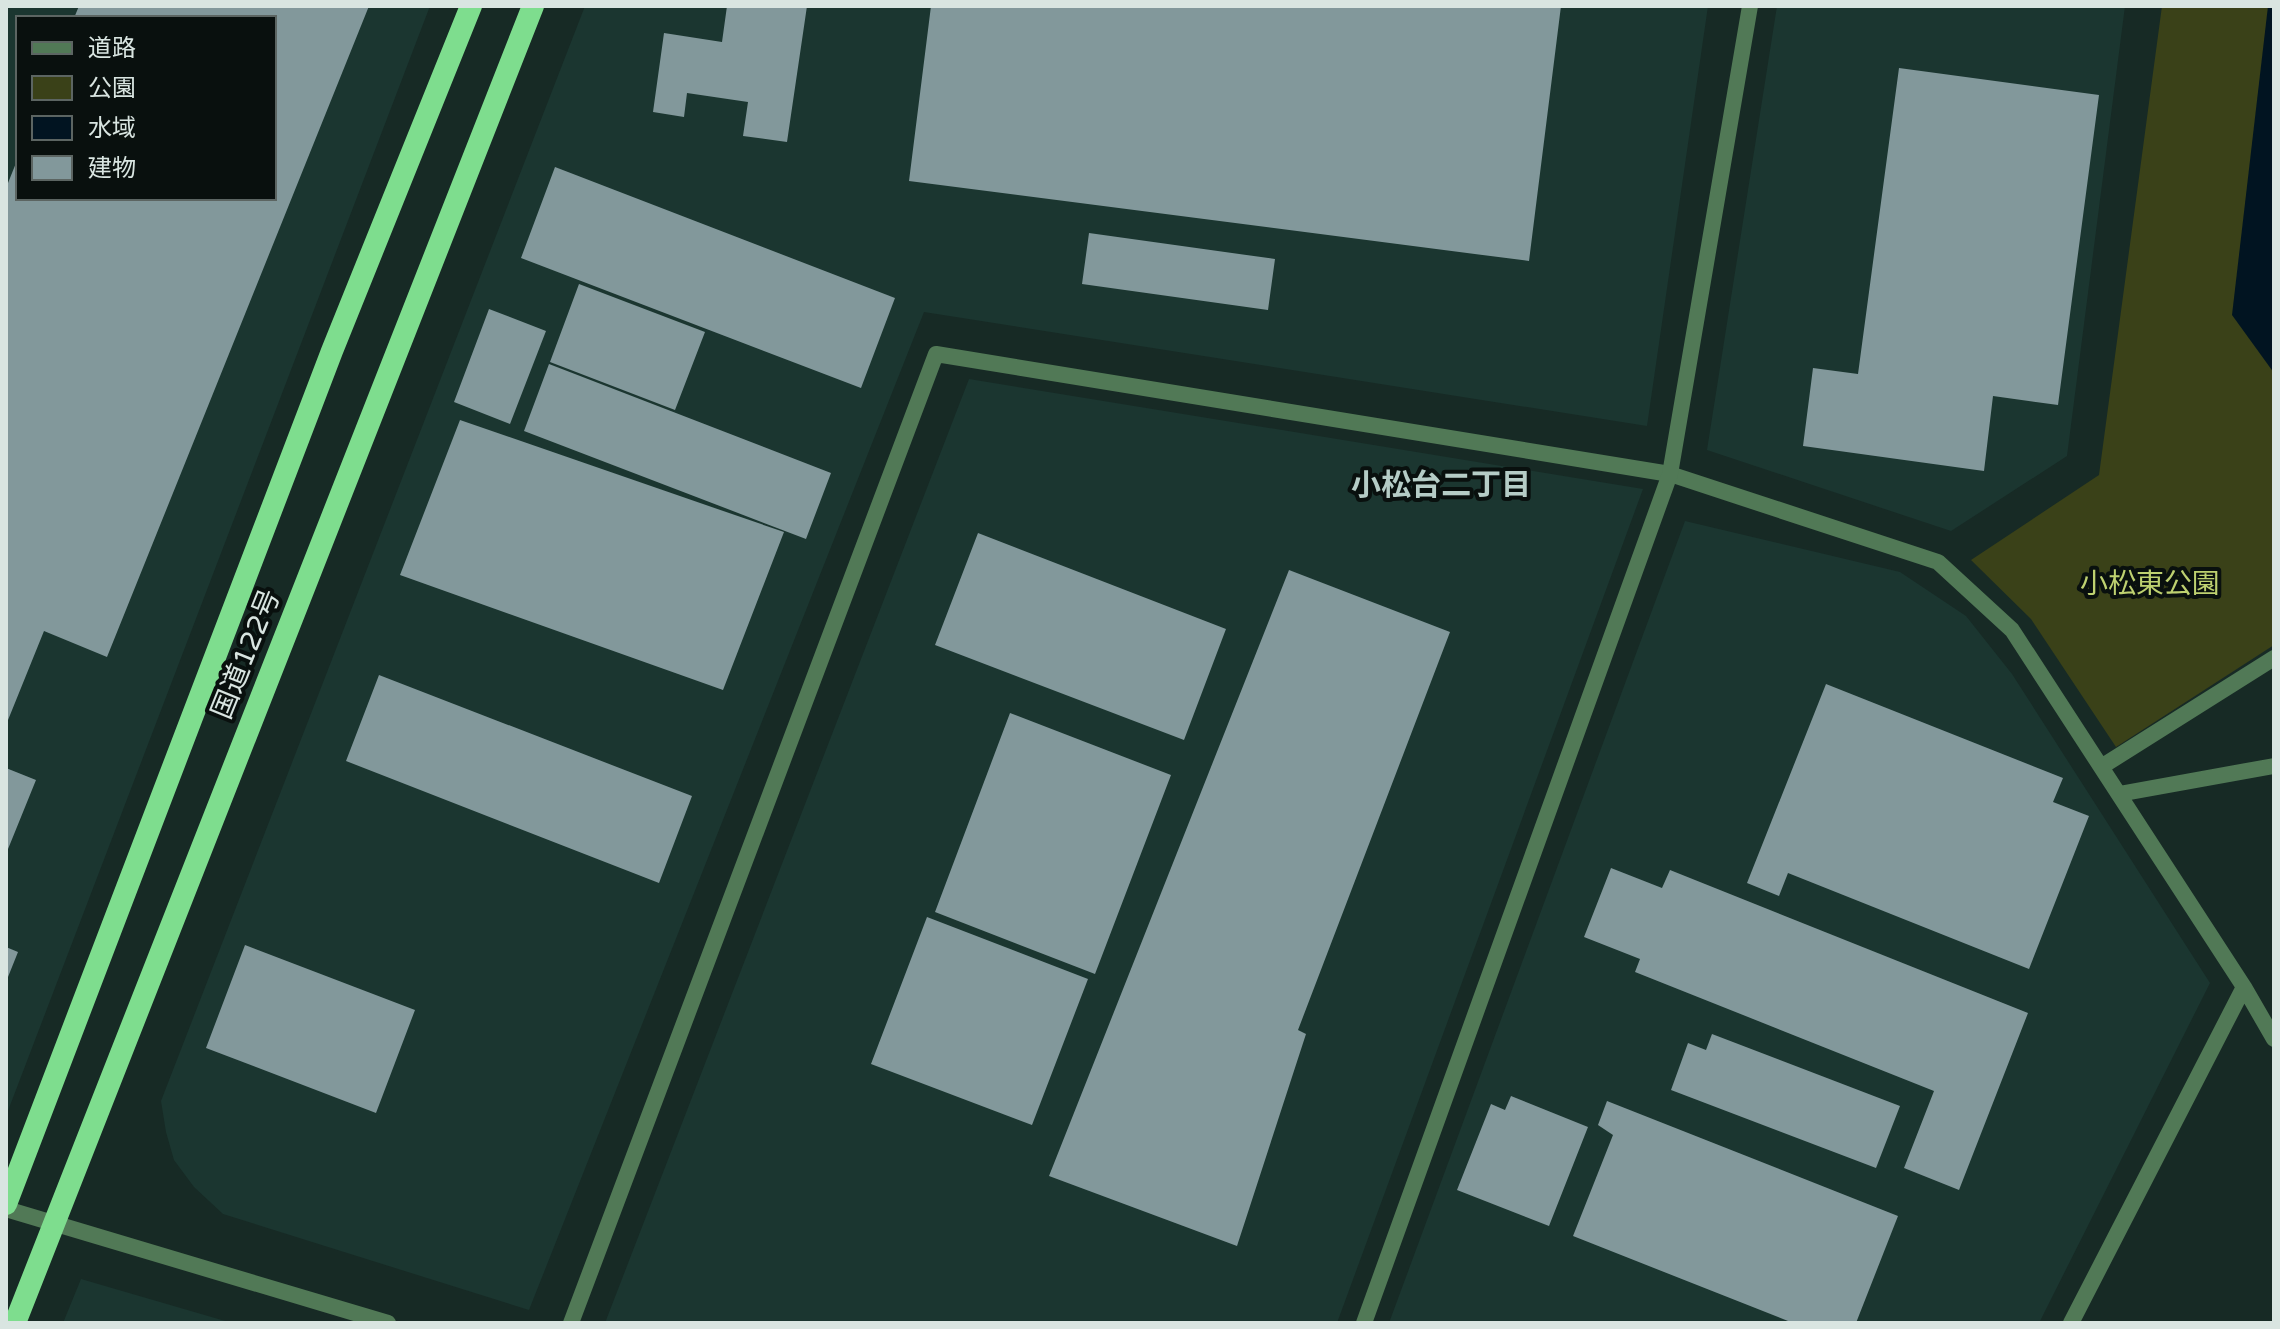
<svg xmlns="http://www.w3.org/2000/svg" width="2280" height="1329" viewBox="0 0 2280 1329" font-family="'Varela Round','Noto Sans JP',sans-serif">
	<style>
		.built { fill: #1b3630; fill-rule: evenodd }
		.green { fill: #3a4118 }
		.water { fill: #011421 }
		.building { fill: #82989b }
		.lines { fill: none; stroke-linecap: round; stroke-linejoin: round }
		.minor { stroke: #517956; stroke-width: 16 }
		.tertiary { stroke: #517956; stroke-width: 16 }
		.trunk { stroke: #7edd8e; stroke-width: 22 }
		.labels { text-anchor: middle; dominant-baseline: central; stroke-width: 8; stroke-linejoin: round; paint-order: stroke }
		.park-label { font-size: 28px; fill: #bed170; stroke: #09100e }
		.street-label { font-size: 28px; fill: #d9e5e1; stroke: #09100e }
		.neighbourhood-label { font-size: 30px; font-weight: bold; fill: #b5ccc6; stroke: #09100e }
	</style>
	<rect width="100%" height="100%" fill="#172a25"/>
	<!-- built -->
	<path class="built" d="M 6,6 L 430,6 L 6,1116 ZM 18,18 L 274,18 L 274,198 L 18,198 Z
		M 585,6 L 1708,6 L 1647,426 L 924,312 L 529,1310 L 223,1214 L 194,1187 L 174,1160 L 166,1132 L 161,1101 Z
		M 1777,6 L 2125,6 L 2067,456 L 1951,531 L 1707,450 Z
		M 969,379 L 1643,489 L 1337,1323 L 605,1323 Z
		M 1685,521 L 1900,572 L 1966,616 L 2012,674 L 2210,983 L 2039,1323 L 1389,1323 Z
		M 81,1279 L 232,1323 L 63,1323 Z"/>
	<!-- green -->
	<path class="green" d="M 2162,6 L 2274,6 L 2274,645 L 2116,747 L 2031,619 L 1971,560 L 2099,475 Z"/>
	<!-- water -->
	<path class="water" d="M 2268,6 L 2274,6 L 2274,373 L 2232,315 Z"/>
	<!-- building -->
	<path class="building" d="M 79,6 L 369,6 L 107,657 L 44,631 L 6,725 L 6,188 L 18,158 L 18,198 L 274,198 L 274,18 L 74,18 Z
		M 727,6 L 807,6 L 787,142 L 743,136 L 748,102 L 687,93 L 684,117 L 653,112 L 664,33 L 722,42 Z
		M 931,6 L 1561,6 L 1529,261 L 909,181 Z
		M 1899,68 L 2099,95 L 2058,405 L 1993,396 L 1984,471 L 1803,446 L 1813,368 L 1858,374 Z
		M 555,167 L 895,298 L 861,388 L 521,258 Z
		M 1089,233 L 1275,259 L 1268,310 L 1082,284 Z
		M 579,284 L 705,332 L 675,410 L 550,362 Z
		M 489,309 L 546,331 L 510,424 L 454,402 Z
		M 549,364 L 831,473 L 806,539 L 524,431 Z
		M 460,420 L 784,532 L 723,690 L 400,575 Z
		M 978,533 L 1226,629 L 1184,740 L 935,645 Z
		M 1289,570 L 1450,632 L 1298,1030 L 1306,1034 L 1237,1246 L 1049,1176 Z
		M 379,675 L 692,796 L 659,883 L 346,761 Z
		M 1826,684 L 2063,778 L 2053,802 L 2089,816 L 2029,969 L 1788,873 L 1779,896 L 1747,883 Z
		M 1010,713 L 1171,775 L 1095,974 L 935,912 Z
		M 6,768 L 36,780 L 6,854 Z
		M 1611,868 L 1662,888 L 1670,870 L 2028,1013 L 1959,1190 L 1904,1168 L 1934,1091 L 1635,972 L 1640,959 L 1584,937 Z
		M 927,917 L 1088,979 L 1032,1125 L 871,1064 Z
		M 245,945 L 415,1010 L 376,1113 L 206,1048 Z
		M 6,947 L 18,952 L 6,982 Z
		M 1712,1034 L 1900,1106 L 1876,1168 L 1671,1090 L 1688,1043 L 1706,1050 Z
		M 1511,1096 L 1588,1127 L 1549,1226 L 1457,1190 L 1491,1104 L 1505,1110 Z
		M 1607,1101 L 1898,1216 L 1856,1323 L 1793,1323 L 1573,1236 L 1613,1135 L 1598,1125 Z"/>
	<g class="lines">
		<!-- minor -->
		<path class="minor" d="M 2101,767 L 2274,658
			M 2119,794 L 2274,766
			M 2244,987 L 2274,1039
			M 571,1323 L 936,354 L 1670,474 L 1938,562 L 2012,630 L 2244,987 L 2071,1323"/>
		<!-- tertiary -->
		<path class="tertiary" d="M 6,1209 L 388,1323
			M 1364,1323 L 1670,474 L 1750,6"/>
		<!-- trunk -->
		<path class="trunk" d="M 6,1204 L 332,351 L 471,6
			M 15,1323 L 533,6"/>
	</g>
	<g class="labels">
		<!-- park labels -->
		<g class="park-label">
			<text x="2150" y="584">小松東公園</text>
		</g>
		<!-- street labels -->
		<g class="street-label">
			<text transform="translate(246 654) rotate(-68)">国道122号</text>
		</g>
		<!-- neighbourhood labels -->
		<g class="neighbourhood-label">
			<text x="1441" y="485">小松台二丁目</text>
		</g>
	</g>
	<!-- border -->
	<rect width="2280" height="1329" fill="none" stroke="#d9e5e1" stroke-width="16"/>
	<!-- legend -->
	<rect x="16" y="16" width="260" height="184" fill="#09100e" stroke="#5c6562" stroke-width="2"/>
	<rect x="32" y="42" width="40" height="12" fill="#517956" stroke="#5c6562" stroke-width="2"/>
	<text x="88" y="56" font-size="24" fill="#d9e5e1">道路</text>
	<rect x="32" y="76" width="40" height="24" fill="#3a4118" stroke="#5c6562" stroke-width="2"/>
	<text x="88" y="96" font-size="24" fill="#d9e5e1">公園</text>
	<rect x="32" y="116" width="40" height="24" fill="#011421" stroke="#5c6562" stroke-width="2"/>
	<text x="88" y="136" font-size="24" fill="#d9e5e1">水域</text>
	<rect x="32" y="156" width="40" height="24" fill="#82989b" stroke="#5c6562" stroke-width="2"/>
	<text x="88" y="176" font-size="24" fill="#d9e5e1">建物</text>
</svg>
